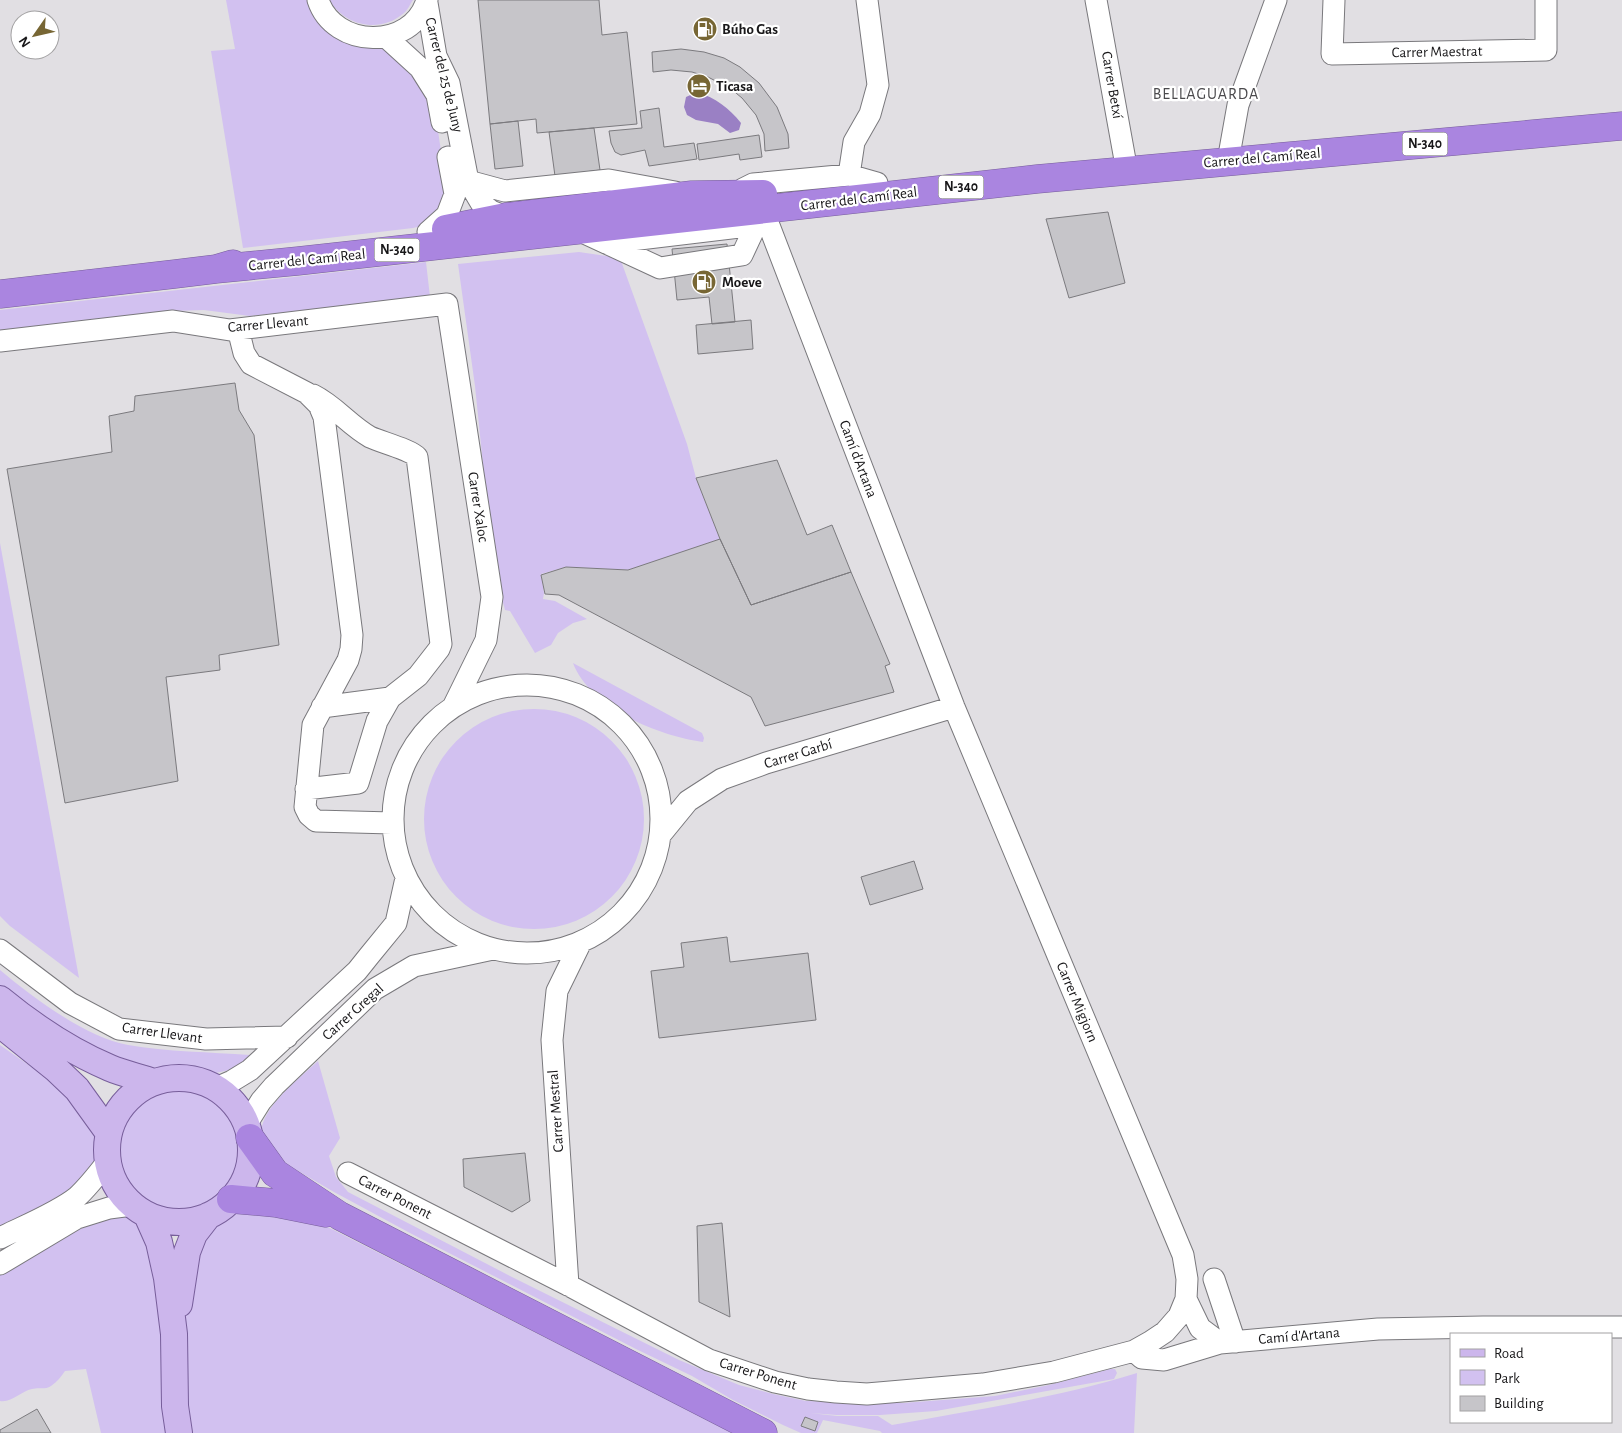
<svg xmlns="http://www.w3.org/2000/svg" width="1622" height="1433" viewBox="0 0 1622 1433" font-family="'Alegreya Sans',sans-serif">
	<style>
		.green { fill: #d2c1f0 }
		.water { fill: #9a80c4 }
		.building { fill: #c6c5c9; stroke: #7b7a7e }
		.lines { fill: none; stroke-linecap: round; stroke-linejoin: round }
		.minor-casing { stroke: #79787c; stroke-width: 23 }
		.major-casing { stroke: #775e9a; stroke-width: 28 }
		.highway-casing { stroke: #775e9a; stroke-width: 29 }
		.minor { stroke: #fff; stroke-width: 21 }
		.major { stroke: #ccb6ec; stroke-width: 26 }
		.highway { stroke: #aa85e0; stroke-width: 28 }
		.labels { text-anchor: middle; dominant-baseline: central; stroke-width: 4.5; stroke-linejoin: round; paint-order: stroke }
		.shield { fill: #fff; stroke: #5d5d5e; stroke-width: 1 }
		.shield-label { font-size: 14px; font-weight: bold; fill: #181719 }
		.poi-label { font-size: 15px; font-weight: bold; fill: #181719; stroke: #fff; text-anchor: start }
		.street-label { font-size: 15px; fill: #181719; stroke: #fff }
		.neighbourhood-label { font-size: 16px; letter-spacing: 1px; fill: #4b4a4d; stroke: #fff }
	</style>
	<rect width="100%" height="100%" fill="#e1dfe3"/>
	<!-- green -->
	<path class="green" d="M 226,0 L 309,0 L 378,47 L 397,53 L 434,104 L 448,198 L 425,225 L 413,228 L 243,248 L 211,51 L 235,49 Z
		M 329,0 L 413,0 C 410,4 408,10 404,13 C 380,34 345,26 329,0 Z
		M 579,252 L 620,258 L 687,444 L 696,478 L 720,539 L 628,570 L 566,567 L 541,574 L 544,593 L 543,599 L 555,601 L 587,619 L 573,623 L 558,633 L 551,645 L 535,653 L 510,611 L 505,610 L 499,587 L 485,484 L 475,386 L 458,264 Z
		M 426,262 L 430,297 L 250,316 L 204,310 L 172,311 L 0,331 L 0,310 Z
		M 0,543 L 79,978 L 10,926 L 0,916 Z
		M 573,663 L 702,733 L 704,738 L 703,742 C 659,736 590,708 573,663 Z
		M424 819a110 110 0 1 1 220 0a110 110 0 1 1-220 0Z
		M 0,970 C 32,997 87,1038 128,1045 C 167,1052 210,1052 250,1055 L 238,1066 L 229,1070 L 216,1073 L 184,1067 L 147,1068 L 103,1055 L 0,988 Z
		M 0,1045 L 40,1073 L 62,1090 L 91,1127 L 97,1144 L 95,1161 L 73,1192 L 0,1233 Z
		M 318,1061 L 340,1138 L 329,1156 L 336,1177 L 348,1192 L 514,1278 L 679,1360 L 739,1385 L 773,1394 L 806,1401 L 903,1403 L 995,1396 L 1049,1385 L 1110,1369 L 1115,1369 L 1117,1373 L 1114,1379 L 936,1411 L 880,1415 L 837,1415 L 810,1413 L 837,1416 L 878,1416 L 892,1425 C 974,1410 1057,1398 1137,1373 L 1134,1433 L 882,1433 L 880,1431 L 823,1420 L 817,1433 L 801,1433 L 783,1425 L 733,1400 L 692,1376 L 636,1349 L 410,1233 L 334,1192 L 286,1164 L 274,1163 C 270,1156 261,1143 261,1135 C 260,1108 300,1078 318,1061 Z
		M119 1150a62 62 0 1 1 124 0a62 62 0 1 1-124 0Z
		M 250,1210 L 312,1219 L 733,1433 L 187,1433 L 183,1312 L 193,1253 L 215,1224 L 236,1214 Z
		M 123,1214 C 140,1221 144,1228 153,1244 L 171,1433 L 101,1433 L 86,1369 L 65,1371 C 61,1377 57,1382 51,1386 C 45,1390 39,1387 32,1389 C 21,1391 12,1403 0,1401 L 0,1271 L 78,1225 Z"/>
	<!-- water -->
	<path class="water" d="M 697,92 C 716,98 729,108 741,123 L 739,130 L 730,133 L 718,124 L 696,120 L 687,115 L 684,107 L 686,97 Z"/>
	<!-- building -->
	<path class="building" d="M 478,0 L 599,0 L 602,35 L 627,32 L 637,124 L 537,133 L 536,119 L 490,124 Z
		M 681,49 L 704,52 L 724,58 L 740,67 L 759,83 L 777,107 L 788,134 L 789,148 L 765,151 L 764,134 L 756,115 L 742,98 L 731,89 L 708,77 L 692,72 L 671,70 L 653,72 L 652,52 Z
		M 659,108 L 664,147 L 694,143 L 697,159 L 649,166 L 645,150 L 621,155 L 615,152 L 611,143 L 609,131 L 642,128 L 640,111 Z
		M 518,121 L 523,166 L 495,169 L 490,124 Z
		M 594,128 L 600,170 L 555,176 L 549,132 Z
		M 759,135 L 762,157 L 740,160 L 739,154 L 699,160 L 697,144 Z
		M 1108,212 L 1125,283 L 1069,298 L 1046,219 Z
		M 727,244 L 735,322 L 712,324 L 709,297 L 677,300 L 672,249 Z
		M 751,320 L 753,349 L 698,354 L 696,325 Z
		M 235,383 L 239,410 L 254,435 L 279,645 L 219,655 L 220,670 L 166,677 L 178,781 L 65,803 L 7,469 L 112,452 L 109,416 L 134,411 L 135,396 Z
		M 777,460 L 807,535 L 832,525 L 851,572 L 751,605 L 720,539 L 696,478 Z
		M 720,539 L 751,605 L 851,572 L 890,664 L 885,666 L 894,692 L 765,726 L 751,697 L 559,595 L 545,594 L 541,575 L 566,567 L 628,570 Z
		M 914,861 L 923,889 L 870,905 L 861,877 Z
		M 727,937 L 730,962 L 808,953 L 816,1020 L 659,1038 L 651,971 L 684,967 L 681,943 Z
		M 525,1153 L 530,1201 L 512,1212 L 464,1187 L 463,1159 Z
		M 722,1223 L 730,1317 L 699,1302 L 697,1226 Z
		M 37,1409 L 51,1433 L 0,1433 L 0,1430 Z
		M 805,1417 L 818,1422 L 815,1431 L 801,1426 Z"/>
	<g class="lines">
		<defs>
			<path id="minor" d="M 318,0 C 334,49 412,51 427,0
				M 1096,0 L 1127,171
				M 1334,0 L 1332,54 L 1546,50 L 1546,0
				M 427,3 L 436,56 L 449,83 L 468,181 L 481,203 L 491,211 L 506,217
				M 386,37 L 420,68 L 437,95 L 442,122
				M 1228,161 L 1238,105 L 1276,0
				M 849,175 L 854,142 L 870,114 L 878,85 L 867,0
				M 468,181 L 505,191 L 609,180 L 675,192
				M 743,189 L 753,184 L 849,175 L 877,183
				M 578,230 L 660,268 L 742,255 L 763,210
				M 428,232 L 447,215 L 455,194 L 448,157
				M 606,243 L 756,225
				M 238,329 L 244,353 L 251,364 L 307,393 L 319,405 L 324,417 L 352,635 L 351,649 L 348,660 L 313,725 L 305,807 L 309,815 L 316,821 L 392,823
				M 0,341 L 173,321 L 230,330 L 447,304 L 492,597 L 486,640 L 454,705
				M 313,395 C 335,406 349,425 370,437 C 381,442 411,450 417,457 L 441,644 L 439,649 L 418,676 L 390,698 L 322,707
				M393 819a134 134 0 1 1 268 0a134 134 0 1 1-268 0Z
				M 306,789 L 358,783 L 377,721 L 390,698
				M 661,834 L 688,801 L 722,779 L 766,763 L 954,707
				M 0,950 L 70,1003 L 119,1029 L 206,1039 L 287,1037
				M 216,1088 L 232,1081 L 250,1070 L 357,971 L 369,956 L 396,923 L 406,878
				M 246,1125 L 261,1101 L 274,1086 L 375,989 L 414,966 L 493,949
				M 348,1173 L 568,1285 L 709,1360 L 775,1382 L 808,1389 L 836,1392 L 867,1394 L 983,1384 L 1054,1372 L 1134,1351 L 1150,1342 L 1165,1332 L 1179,1316 L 1186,1299 L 1187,1279 L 1183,1255 L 954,707 L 763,210
				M 0,1238 C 24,1226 57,1213 77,1197 C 89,1186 98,1174 108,1161
				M 0,1264 L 77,1218 L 109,1208 L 132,1205
				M 1214,1279 L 1235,1342
				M 568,1285 L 552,1040 L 557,991 L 581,942
				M 1186,1299 L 1200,1328 L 1220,1343
				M 1134,1351 L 1142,1358 L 1164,1360 L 1220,1343 L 1378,1329 L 1483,1327 L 1622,1327"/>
			<path id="major" d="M 0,999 C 34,1027 70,1051 110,1068 C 124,1074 140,1077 154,1082
				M 0,1024 L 56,1069 L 77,1089 L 108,1132
				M107 1150a72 72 0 1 1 144 0a72 72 0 1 1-144 0Z
				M 147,1215 L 159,1242 L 167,1278 L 174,1334 L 175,1406 L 179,1433
				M 179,1304 L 187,1252 L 194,1234 L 208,1216"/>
			<path id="highway" d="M 446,229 L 506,217 L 692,195 L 763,194
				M 216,269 L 298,261 L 1037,179 L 1622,126
				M 0,294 L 175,274 L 216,269 L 233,264
				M 250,1138 L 275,1173 L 340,1216 L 763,1433
				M 231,1199 L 276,1203 L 326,1213"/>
		</defs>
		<!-- minor casing -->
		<use href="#minor" class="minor-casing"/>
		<!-- major casing -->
		<use href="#major" class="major-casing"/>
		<!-- highway casing -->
		<use href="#highway" class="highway-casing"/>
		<!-- minor -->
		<use href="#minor" class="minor"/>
		<!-- major -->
		<use href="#major" class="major"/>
		<!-- highway -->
		<use href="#highway" class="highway"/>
	</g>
	<!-- icons -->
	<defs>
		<symbol id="fuel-disc" viewBox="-11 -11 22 22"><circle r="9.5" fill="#776634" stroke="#fff"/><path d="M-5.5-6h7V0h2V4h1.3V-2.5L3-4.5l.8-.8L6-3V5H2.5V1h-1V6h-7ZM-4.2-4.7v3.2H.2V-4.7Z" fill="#fff"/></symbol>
		<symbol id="hotel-disc" viewBox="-11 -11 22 22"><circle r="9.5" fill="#776634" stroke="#fff"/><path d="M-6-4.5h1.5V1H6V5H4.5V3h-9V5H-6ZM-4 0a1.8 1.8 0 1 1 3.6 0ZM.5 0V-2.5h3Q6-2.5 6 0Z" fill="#fff"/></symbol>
	</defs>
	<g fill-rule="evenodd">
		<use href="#fuel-disc" x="691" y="15" width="28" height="28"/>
		<use href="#hotel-disc" x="685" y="72" width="28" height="28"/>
		<use href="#fuel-disc" x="690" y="268" width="28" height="28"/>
	</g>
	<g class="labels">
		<!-- shield labels -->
		<g class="shield">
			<rect x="1402.5" y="132.5" width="45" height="23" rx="4"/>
			<rect x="938.5" y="175.5" width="45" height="23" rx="4"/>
			<rect x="374.5" y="238.5" width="45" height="23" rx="4"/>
		</g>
		<g class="shield-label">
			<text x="1425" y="144">N-340</text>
			<text x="961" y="187">N-340</text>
			<text x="397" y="250">N-340</text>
		</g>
		<!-- poi labels -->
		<g class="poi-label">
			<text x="722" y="29">Búho Gas</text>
			<text x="716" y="86">Ticasa</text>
			<text x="722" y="282">Moeve</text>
		</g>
		<!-- street labels -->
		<g class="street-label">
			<text transform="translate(1437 52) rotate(-1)">Carrer Maestrat</text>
			<text transform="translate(444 75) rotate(76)">Carrer del 25 de Juny</text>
			<text transform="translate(1112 85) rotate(80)">Carrer Betxí</text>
			<text transform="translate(1262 158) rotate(-5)">Carrer del Camí Real</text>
			<text transform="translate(859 199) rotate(-7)">Carrer del Camí Real</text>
			<text transform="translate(307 260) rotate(-6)">Carrer del Camí Real</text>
			<text transform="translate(268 324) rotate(-5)">Carrer Llevant</text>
			<text transform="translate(858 459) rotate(69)">Camí d'Artana</text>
			<text transform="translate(478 507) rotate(81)">Carrer Xaloc</text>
			<text transform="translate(798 754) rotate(-17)">Carrer Garbí</text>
			<text transform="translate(1077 1002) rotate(67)">Carrer Migjorn</text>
			<text transform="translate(353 1012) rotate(-42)">Carrer Gregal</text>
			<text transform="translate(162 1033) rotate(8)">Carrer Llevant</text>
			<text transform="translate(556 1111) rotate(-94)">Carrer Mestral</text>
			<text transform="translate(395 1197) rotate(27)">Carrer Ponent</text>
			<text transform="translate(1299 1336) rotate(-5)">Camí d'Artana</text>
			<text transform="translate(758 1374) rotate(17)">Carrer Ponent</text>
		</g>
		<!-- neighbourhood labels -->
		<g class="neighbourhood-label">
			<text x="1206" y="94">BELLAGUARDA</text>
		</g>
	</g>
	<!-- legend -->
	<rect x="1450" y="1333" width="162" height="90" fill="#ffffff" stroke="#a3a2a3"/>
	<rect x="1460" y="1349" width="25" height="8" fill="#ccb6ec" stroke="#a3a2a3"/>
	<text x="1494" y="1358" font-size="15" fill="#181719">Road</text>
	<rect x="1460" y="1370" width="25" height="15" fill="#d2c1f0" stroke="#a3a2a3"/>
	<text x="1494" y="1383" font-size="15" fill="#181719">Park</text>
	<rect x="1460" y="1396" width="25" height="15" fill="#c6c5c9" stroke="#a3a2a3"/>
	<text x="1494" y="1408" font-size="15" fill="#181719">Building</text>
	<!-- north arrow -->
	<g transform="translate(35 35) rotate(236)"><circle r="24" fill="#ffffff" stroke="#a3a2a3"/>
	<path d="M0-4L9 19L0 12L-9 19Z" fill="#776634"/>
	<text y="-8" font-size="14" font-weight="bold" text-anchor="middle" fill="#181719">N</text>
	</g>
</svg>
